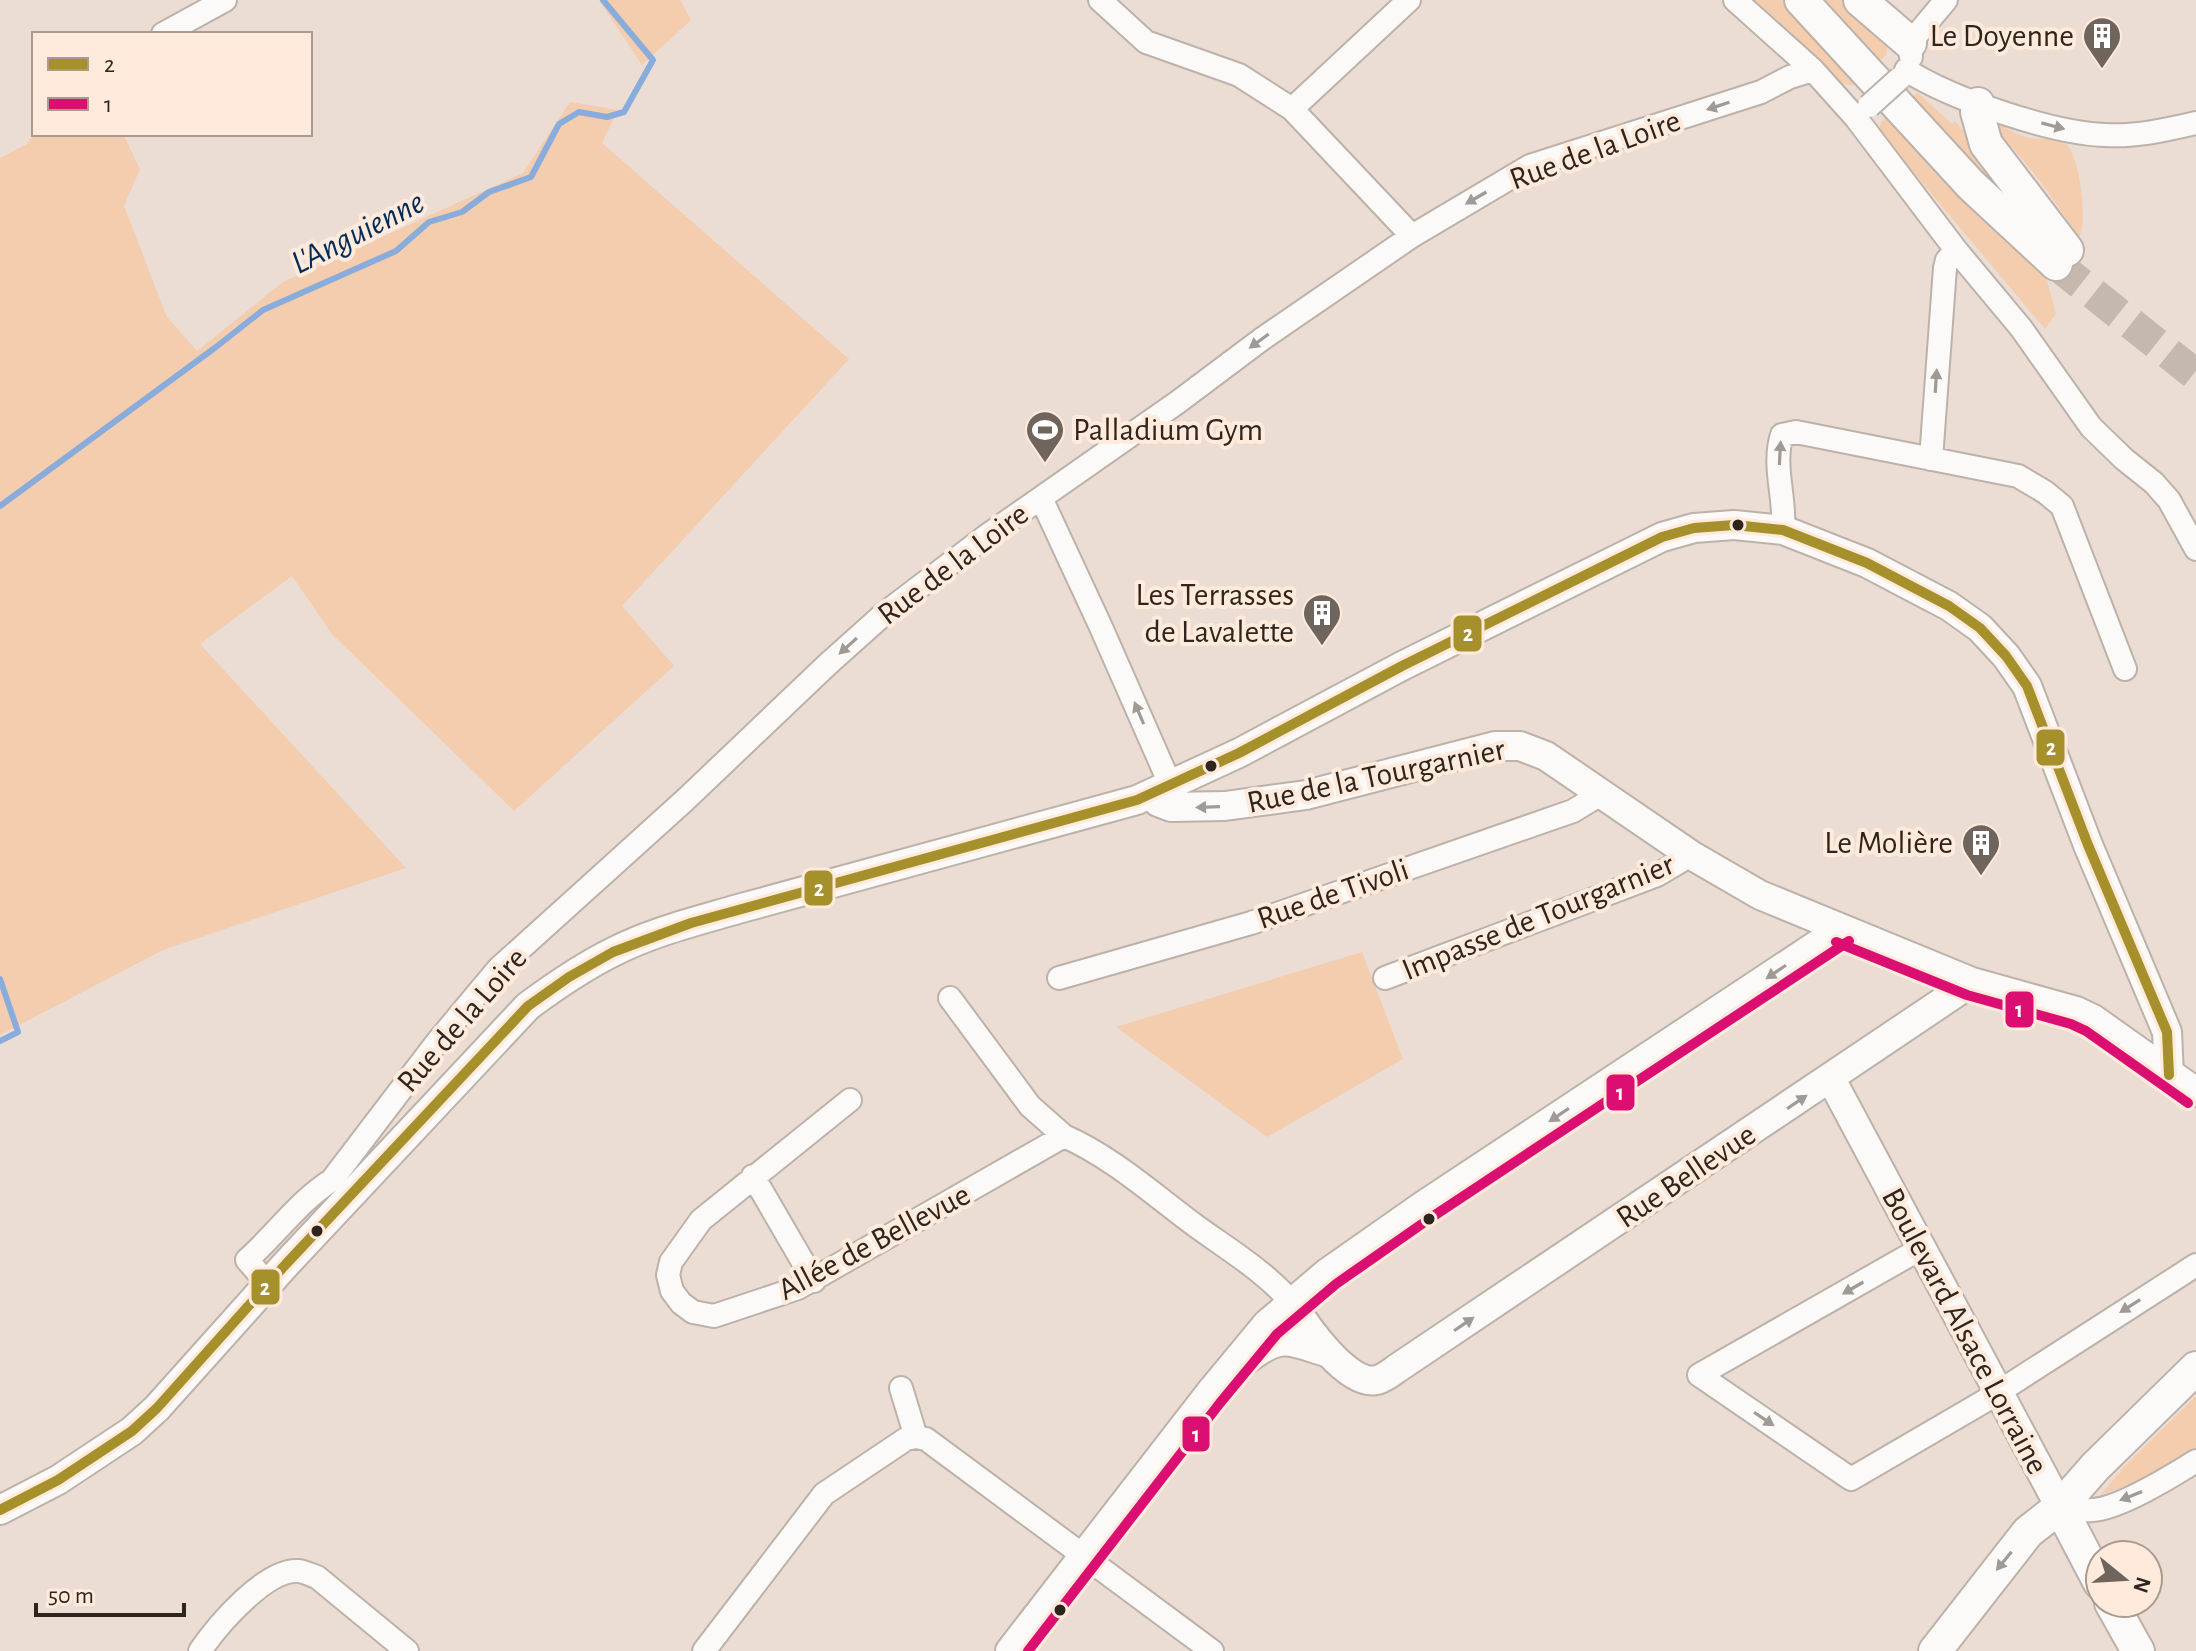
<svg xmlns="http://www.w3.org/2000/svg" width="2196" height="1651" viewBox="0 0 2196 1651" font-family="'Alegreya Sans',sans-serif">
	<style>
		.green { fill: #f4ccae }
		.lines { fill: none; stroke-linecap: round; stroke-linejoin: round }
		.stream { stroke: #88acdb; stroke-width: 6 }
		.secondary-tunnel { stroke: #c5b8af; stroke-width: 32; stroke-dasharray: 32 16; stroke-linecap: butt }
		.minor-casing { stroke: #bcb2aa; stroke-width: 26 }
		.tertiary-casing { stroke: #bcb2aa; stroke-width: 32 }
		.secondary-casing { stroke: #bcb2aa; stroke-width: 36 }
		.minor { stroke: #fcfaf8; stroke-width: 22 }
		.tertiary { stroke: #fcfaf8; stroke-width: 28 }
		.secondary { stroke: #fcfaf8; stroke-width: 32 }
		.minor-bridge-casing { stroke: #bcb2aa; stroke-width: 26; stroke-linecap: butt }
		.minor-bridge { stroke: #fcfaf8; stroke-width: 22 }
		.bus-1-casing { stroke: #ffeadb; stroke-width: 16 }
		.bus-2-casing { stroke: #ffeadb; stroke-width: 16 }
		.bus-1 { stroke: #a6902c; stroke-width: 10 }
		.bus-2 { stroke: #da0f71; stroke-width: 10 }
		.oneway { fill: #9f9a96 }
		.bus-dot { fill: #2e251e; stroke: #ffeadb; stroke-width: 3 }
		.labels { text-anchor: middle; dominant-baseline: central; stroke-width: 8; stroke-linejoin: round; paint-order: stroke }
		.poi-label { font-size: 32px; fill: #2e251e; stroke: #ffeadb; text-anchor: end }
		.street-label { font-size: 32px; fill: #2e251e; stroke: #ffeadb }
		.water-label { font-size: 34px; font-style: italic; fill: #012c58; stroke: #ffeadb }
		.line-badge { stroke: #ffeadb; stroke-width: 3 }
		.badge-label { font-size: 22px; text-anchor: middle; font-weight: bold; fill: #fff }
	</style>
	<rect width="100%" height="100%" fill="#ebddd3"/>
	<!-- green -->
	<path class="green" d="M 599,0 L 680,0 L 691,20 L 642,65 Z
		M 1750,0 L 1784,0 L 1859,80 L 1853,85 L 1840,84 Z
		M 1818,0 L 1847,0 L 1889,37 L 1886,55 L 1877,63 Z
		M 1918,93 L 1952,124 L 1955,121 L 2004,178 L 2035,225 L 1906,100 Z
		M 570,102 L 618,110 L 602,143 L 849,359 L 622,606 L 674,666 L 514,811 L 332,634 L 292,576 L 200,644 L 406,868 L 163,950 L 0,1035 L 0,158 L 27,144 L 34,134 L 123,134 L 140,169 L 124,206 L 167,317 L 197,351 L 283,282 L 523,173 Z
		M 1887,116 L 2047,280 L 2056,314 L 2045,329 L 1882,135 C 1878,126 1880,122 1887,116 Z
		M 1999,123 C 2016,137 2036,142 2057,137 C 2062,141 2068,145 2071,151 C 2080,168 2087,218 2080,235 L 2077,236 C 2054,197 2027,163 1996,130 Z
		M 1362,952 L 1403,1059 L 1267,1137 L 1116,1027 Z
		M 2196,1396 L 2196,1447 L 2148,1478 L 2100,1495 L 2128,1463 Z"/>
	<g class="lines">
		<!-- stream -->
		<path class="stream" d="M 0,506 L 216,347 L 263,310 L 396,251 L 429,222 L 462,212 L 489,192 L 531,177 L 559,124 L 579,112 L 607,117 L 624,112 L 653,60 L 603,0
			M 0,979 L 18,1032 L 0,1041"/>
		<!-- secondary-tunnel -->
		<path class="secondary-tunnel" d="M 2056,264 L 2196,375"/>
		<defs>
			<path id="minor" d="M 1100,0 L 1146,42 L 1239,75 L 1292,109 L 1412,236
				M 1735,0 L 1813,70 L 1856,118 L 1956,250 L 2021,328 L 2091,427 L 2124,459 L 2154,483 L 2169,500 L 2196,549
				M 163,34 L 225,0
				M 1911,57 L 1910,43 L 1946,0
				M 1906,70 C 1952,99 2051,133 2105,135 C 2136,137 2166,130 2196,123
				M 1292,109 L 1409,0
				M 1931,459 L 1945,268 L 1947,260 L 1956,250
				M 1041,498 L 1100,625 L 1170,784
				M 1783,530 C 1786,499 1772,465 1782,435 L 1796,432 L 2018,476 L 2045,492 L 2062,506 L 2125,669
				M 1059,978 L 1251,923 L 1573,811 L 1601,794
				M 1385,978 L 1657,875 L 1691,855
				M 950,998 L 1030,1106 L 1064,1136
				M 850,1100 L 701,1220 L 671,1262 L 668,1275 L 672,1291 L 681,1303 L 693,1312 L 714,1316 L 798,1288 L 1064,1136 C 1112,1157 1154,1195 1196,1226 C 1229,1250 1266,1272 1292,1303
				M 753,1176 L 814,1281
				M 1920,1249 L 1699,1375 L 1851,1479 L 1983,1402 L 2196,1265
				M 268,1284 L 247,1260 C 276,1234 299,1201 332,1180 L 438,1041 L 498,969 L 684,801 L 828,664 L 885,613 L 985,537 L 1178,402 L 1262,339 L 1412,236 L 1530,166 L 1761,92 L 1790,77 L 1813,70
				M 901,1388 L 916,1437
				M 916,1437 L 926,1439 L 1212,1651
				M 2060,1507 C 2070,1509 2081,1511 2092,1510 C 2119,1509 2172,1476 2196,1461
				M 200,1651 C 217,1626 266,1568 299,1571 C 305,1572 311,1575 317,1577 L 407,1651
				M 704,1651 L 824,1494 L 906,1439 L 916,1437"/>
			<path id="tertiary" d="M 1152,793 L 1158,802 L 1171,807 L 1225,806 L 1306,795 L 1495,746 L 1520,746 L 1546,756 L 1691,855 L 1760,895 L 1972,982 L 2076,1011 L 2093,1019 L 2196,1092
				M 1831,1079 L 2060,1507
				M 1292,1303 C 1305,1325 1348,1387 1377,1380 C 1385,1378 1393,1371 1399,1367 L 1972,982
				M 1246,1360 C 1282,1332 1289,1341 1329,1353
				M 0,1510 L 58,1480 L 132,1431 L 157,1408 L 286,1264 L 528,1006 C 555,986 583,967 613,952 C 652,932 697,921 738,909 L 1137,800 L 1239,753 L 1402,666 L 1662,537 L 1694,528 L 1734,525 L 1783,530 L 1867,563 L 1949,606 L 1980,628 L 2006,656 L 2027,686 L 2088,845 L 2167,1032 L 2169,1075
				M 1010,1651 L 1209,1394 L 1267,1324 L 1327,1273 L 1421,1207 L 1841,929"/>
			<path id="secondary" d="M 1801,0 L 1971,185 L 2056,264
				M 1860,0 L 1910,43
				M 1978,104 L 1977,112 L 1986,144 L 2067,250
				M 2060,1507 L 2100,1583
				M 2111,1603 L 2138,1651
				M 1935,1651 L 2028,1532 L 2060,1507 L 2095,1467 L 2196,1368"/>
		</defs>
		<!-- minor casing -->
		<use href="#minor" class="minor-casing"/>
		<!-- tertiary casing -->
		<use href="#tertiary" class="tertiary-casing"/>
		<!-- secondary casing -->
		<use href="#secondary" class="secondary-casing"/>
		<!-- minor -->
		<use href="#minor" class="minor"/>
		<!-- tertiary -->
		<use href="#tertiary" class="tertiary"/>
		<!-- secondary -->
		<use href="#secondary" class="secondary"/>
		<defs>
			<path id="minor-bridge" d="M 1869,106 L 1900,78"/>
		</defs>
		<!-- minor-bridge casing -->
		<use href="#minor-bridge" class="minor-bridge-casing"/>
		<!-- minor-bridge -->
		<use href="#minor-bridge" class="minor-bridge"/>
		<defs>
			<path id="bus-1" d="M 0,1510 L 58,1480 L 132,1431 L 157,1408 L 286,1264 L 528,1006 L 569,977 L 613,952 L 691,923 L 1137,800 L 1239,753 L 1402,666 L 1662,537 L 1694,528 L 1734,525 L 1783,530 L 1867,563 L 1949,606 L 1980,628 L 2006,656 L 2027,686 L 2088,845 L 2167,1032 L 2169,1075"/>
			<path id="bus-2" d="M 1836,942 L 1967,995 L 2071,1024 L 2086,1031 L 2188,1103
				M 1028,1651 L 1220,1403 L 1277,1334 L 1336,1284 L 1429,1219 L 1849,941"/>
		</defs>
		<!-- bus-1 casing -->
		<use href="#bus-1" class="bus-1-casing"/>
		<!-- bus-2 casing -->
		<use href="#bus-2" class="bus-2-casing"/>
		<!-- bus-1 -->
		<use href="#bus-1" class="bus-1"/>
		<!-- bus-2 -->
		<use href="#bus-2" class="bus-2"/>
	</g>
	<!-- one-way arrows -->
	<defs><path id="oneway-solid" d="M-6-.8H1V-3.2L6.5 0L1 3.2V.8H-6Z" transform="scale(2)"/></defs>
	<g class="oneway">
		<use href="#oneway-solid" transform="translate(1718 106) rotate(162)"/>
		<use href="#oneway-solid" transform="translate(2053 126) rotate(15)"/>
		<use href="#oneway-solid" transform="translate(1476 198) rotate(150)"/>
		<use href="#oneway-solid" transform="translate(1259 341) rotate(144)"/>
		<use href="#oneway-solid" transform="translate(1936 381) rotate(-86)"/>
		<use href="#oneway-solid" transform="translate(1780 453) rotate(-87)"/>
		<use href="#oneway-solid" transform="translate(848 646) rotate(138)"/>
		<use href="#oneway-solid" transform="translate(1139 713) rotate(-113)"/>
		<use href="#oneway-solid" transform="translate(1208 807) rotate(178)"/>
		<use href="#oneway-solid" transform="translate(1776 972) rotate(146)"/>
		<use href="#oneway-solid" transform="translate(1797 1102) rotate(-34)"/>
		<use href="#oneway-solid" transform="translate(1559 1115) rotate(146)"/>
		<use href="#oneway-solid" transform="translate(1853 1288) rotate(150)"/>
		<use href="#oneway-solid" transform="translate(2130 1306) rotate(148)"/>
		<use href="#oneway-solid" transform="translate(1464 1324) rotate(-34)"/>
		<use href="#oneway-solid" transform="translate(1764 1419) rotate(34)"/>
		<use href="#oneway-solid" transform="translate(2131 1496) rotate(158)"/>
		<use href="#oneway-solid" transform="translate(2004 1561) rotate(129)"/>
	</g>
	<!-- icons -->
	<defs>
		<symbol id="building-pin" viewBox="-11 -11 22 30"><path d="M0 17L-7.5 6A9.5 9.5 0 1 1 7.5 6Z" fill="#70655d" stroke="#ffeadb"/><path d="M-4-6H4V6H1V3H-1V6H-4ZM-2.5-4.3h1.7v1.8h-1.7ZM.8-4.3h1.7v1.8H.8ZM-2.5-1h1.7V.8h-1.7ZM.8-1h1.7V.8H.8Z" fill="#fff"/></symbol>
		<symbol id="stadium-pin" viewBox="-11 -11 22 30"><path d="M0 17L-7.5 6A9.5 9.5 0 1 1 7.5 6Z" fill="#70655d" stroke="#ffeadb"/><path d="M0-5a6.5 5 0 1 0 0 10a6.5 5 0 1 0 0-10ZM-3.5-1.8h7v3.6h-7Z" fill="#fff"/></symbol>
	</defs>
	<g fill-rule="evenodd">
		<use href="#building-pin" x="2080" y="14" width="44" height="60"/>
		<use href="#stadium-pin" x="1023" y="408" width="44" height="60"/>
		<use href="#building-pin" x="1300" y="591" width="44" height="60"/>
		<use href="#building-pin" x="1959" y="821" width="44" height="60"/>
	</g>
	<!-- markers -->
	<g class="bus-dot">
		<circle cx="1738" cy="525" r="7"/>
		<circle cx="1211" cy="766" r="7"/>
		<circle cx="1429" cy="1219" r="7"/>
		<circle cx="317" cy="1231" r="7"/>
		<circle cx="1060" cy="1610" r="7"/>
	</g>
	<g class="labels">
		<!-- poi labels -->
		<g class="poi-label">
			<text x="2074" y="36">Le Doyenne</text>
			<text x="1073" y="430" text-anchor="start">Palladium Gym</text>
			<text x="1294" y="595">Les Terrasses<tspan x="1294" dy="37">de Lavalette</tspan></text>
			<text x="1953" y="843">Le Molière</text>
		</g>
		<!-- street labels -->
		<g class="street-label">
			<text transform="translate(1595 150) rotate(-20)">Rue de la Loire</text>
			<text transform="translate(953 564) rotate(-37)">Rue de la Loire</text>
			<text transform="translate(1376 776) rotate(-12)">Rue de la Tourgarnier</text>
			<text transform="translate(1333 894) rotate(-19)">Rue de Tivoli</text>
			<text transform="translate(1538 917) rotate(-22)">Impasse de Tourgarnier</text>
			<text transform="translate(462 1020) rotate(-49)">Rue de la Loire</text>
			<text transform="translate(1686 1176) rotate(-34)">Rue Bellevue</text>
			<text transform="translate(874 1242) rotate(-28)">Allée de Bellevue</text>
			<text transform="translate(1965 1331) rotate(62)">Boulevard Alsace Lorraine</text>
		</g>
		<!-- water labels -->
		<g class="water-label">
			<text transform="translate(358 233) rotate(-27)">L'Anguienne</text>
		</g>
	</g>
	<g class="line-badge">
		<rect x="1452" y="614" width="31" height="39" rx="8" fill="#a6902c"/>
		<rect x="2035" y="728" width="31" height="39" rx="8" fill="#a6902c"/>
		<rect x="803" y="869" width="31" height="38" rx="8" fill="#a6902c"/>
		<rect x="2004" y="990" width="31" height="39" rx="8" fill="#da0f71"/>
		<rect x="1605" y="1073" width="31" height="39" rx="8" fill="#da0f71"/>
		<rect x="250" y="1268" width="31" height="38" rx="8" fill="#a6902c"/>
		<rect x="1181" y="1415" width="30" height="38" rx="8" fill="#da0f71"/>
	</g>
	<g class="badge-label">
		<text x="1468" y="641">2</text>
		<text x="2051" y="755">2</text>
		<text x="819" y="896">2</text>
		<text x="2019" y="1017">1</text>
		<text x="1620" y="1100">1</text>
		<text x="265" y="1295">2</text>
		<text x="1196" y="1442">1</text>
	</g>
	<!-- legend -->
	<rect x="32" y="32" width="280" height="104" fill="#ffeadb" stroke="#ab9b8f" stroke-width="2"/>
	<rect x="48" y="58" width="40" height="12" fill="#a6902c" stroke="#ab9b8f" stroke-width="2"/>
	<text x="104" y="72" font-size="24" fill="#2e251e">2</text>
	<rect x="48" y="98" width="40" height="12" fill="#da0f71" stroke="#ab9b8f" stroke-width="2"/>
	<text x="104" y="112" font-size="24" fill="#2e251e">1</text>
	<!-- north arrow -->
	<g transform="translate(2124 1579) rotate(108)"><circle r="38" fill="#ffeadb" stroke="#ab9b8f" stroke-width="2"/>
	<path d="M0-6L14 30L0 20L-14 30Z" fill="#70655d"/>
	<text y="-12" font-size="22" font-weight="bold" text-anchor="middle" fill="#2e251e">N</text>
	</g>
	<!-- scale -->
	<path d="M36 1603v12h148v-12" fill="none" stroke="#2e251e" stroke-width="4"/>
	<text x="48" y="1603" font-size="24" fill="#2e251e" stroke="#ffeadb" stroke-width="6" paint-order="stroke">50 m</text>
</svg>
